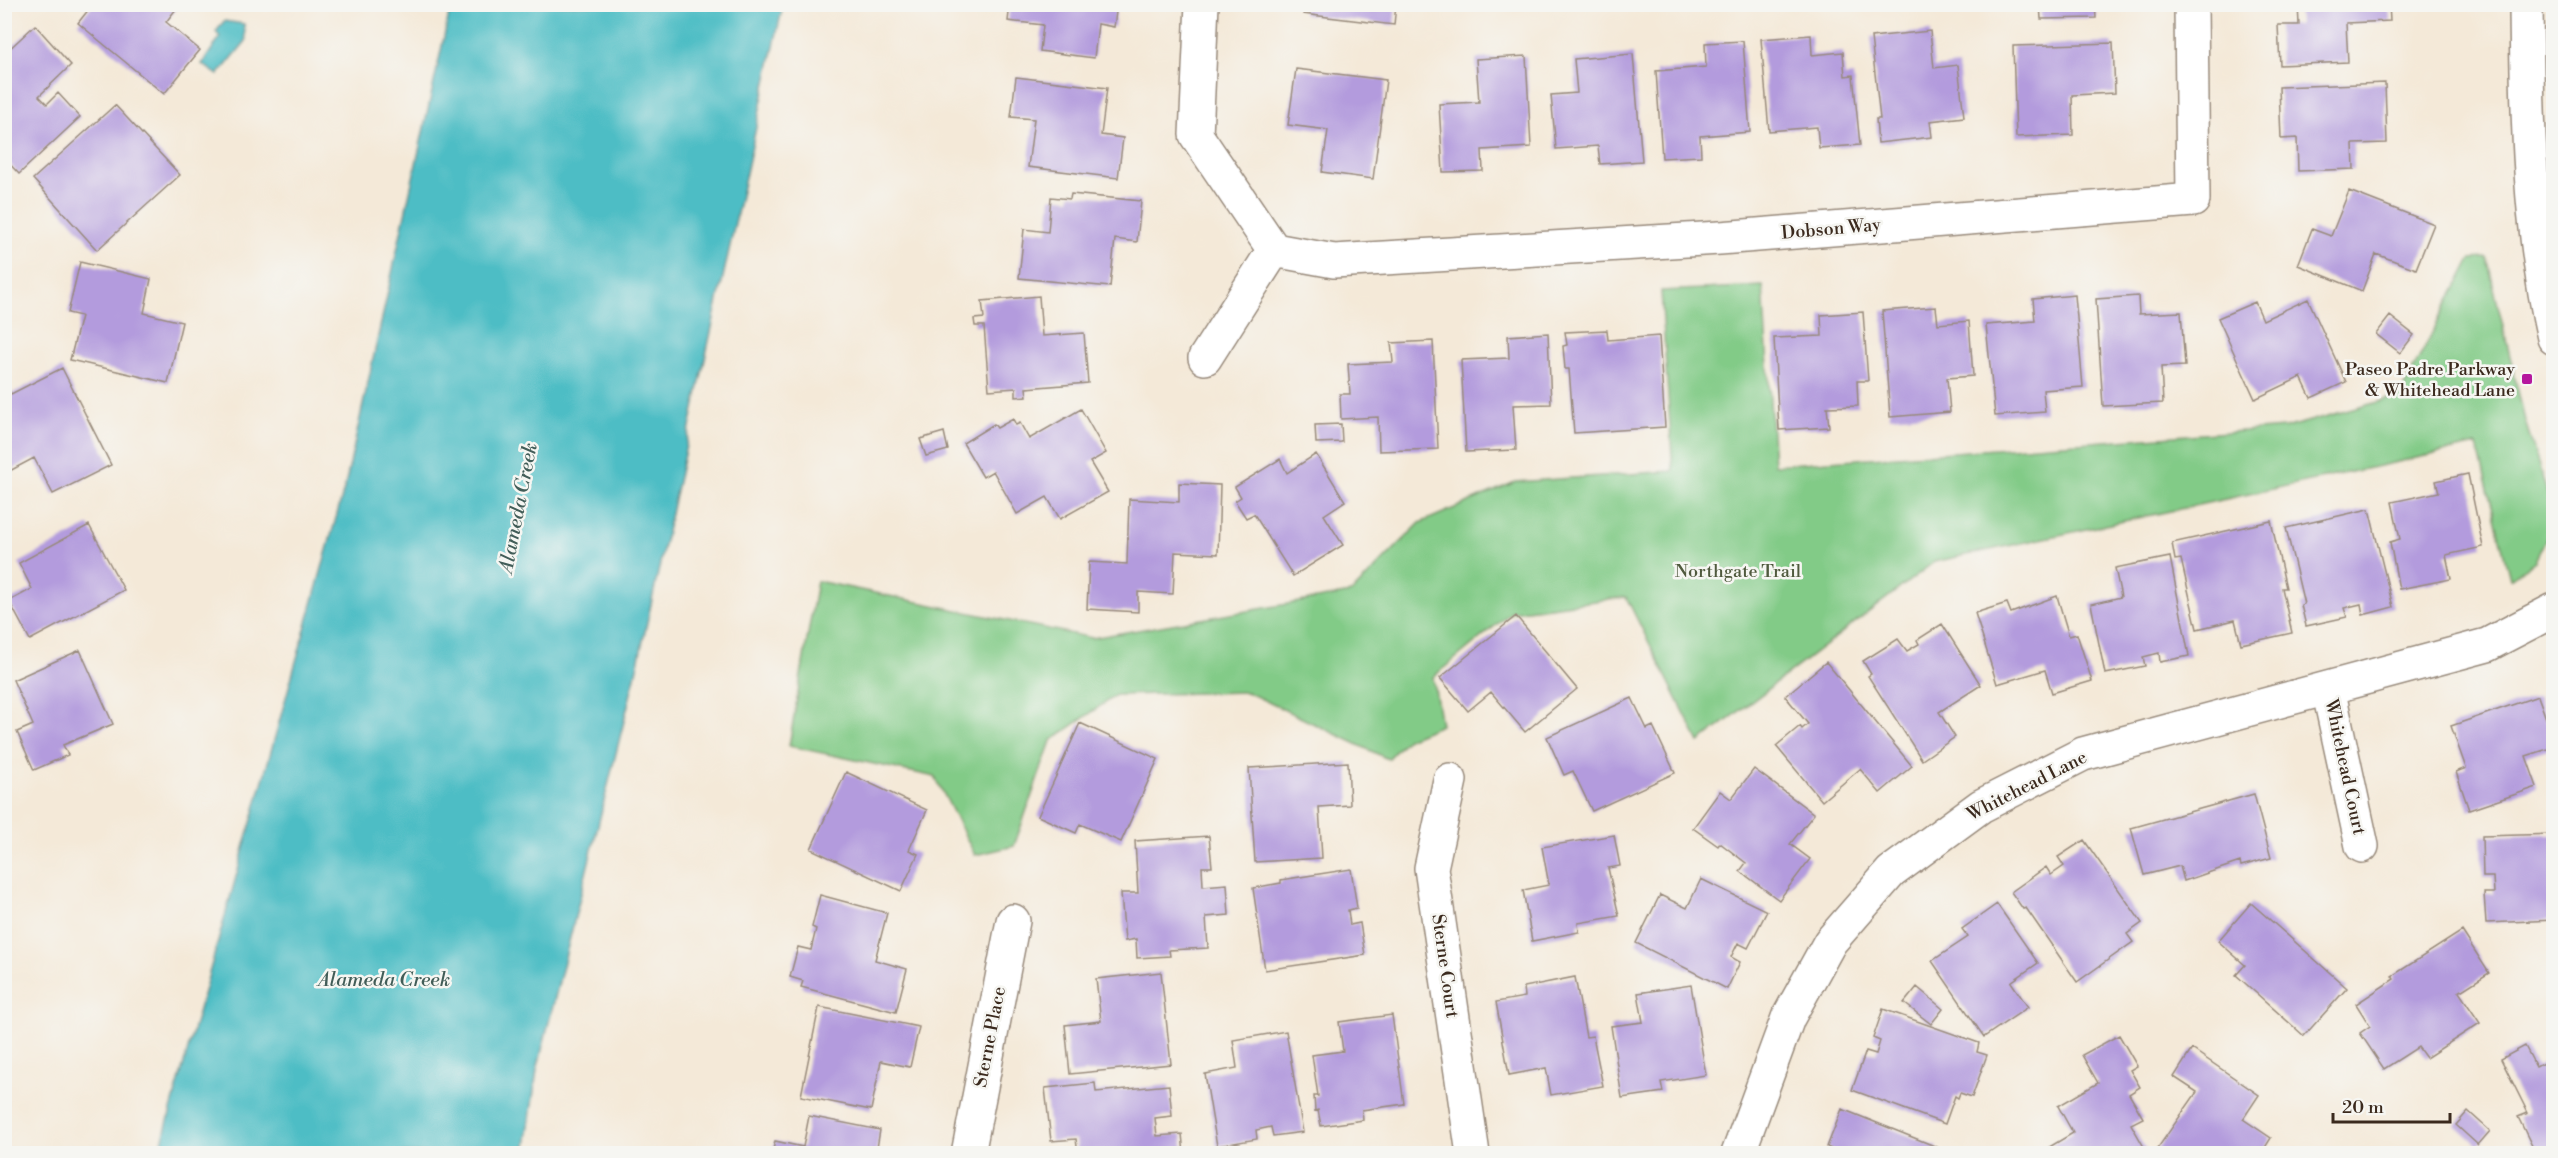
<svg xmlns="http://www.w3.org/2000/svg" width="2558" height="1158" viewBox="0 0 2558 1158" font-family="'Libre Bodoni',serif">
	<style>
		.green { fill: #82cb87; stroke: #5e7a52; stroke-width: 1.5 }
		.water { fill: #4ebdc5; stroke: #447472; stroke-width: 1.5 }
		.building { fill: #b39bdd }
		.lines { fill: none; stroke-linecap: round; stroke-linejoin: round }
		.minor-casing { stroke: #988a7b; stroke-width: 36 }
		.secondary-casing { stroke: #988a7b; stroke-width: 36 }
		.minor { stroke: #fff; stroke-width: 33 }
		.secondary { stroke: #fff; stroke-width: 33 }
		.poi-dot { fill: #b5179e; stroke: #f6f6f2; stroke-width: 2 }
		.labels { text-anchor: middle; dominant-baseline: central; stroke-width: 5; stroke-linejoin: round; paint-order: stroke }
		.street-label { font-size: 18px; fill: #3b2a1e; stroke: #f6f6f2 }
		.poi-label { font-size: 18px; fill: #3b2a1e; stroke: #f6f6f2; text-anchor: end }
		.park-label { font-size: 18px; fill: #505a3e; stroke: #f6f6f2 }
		.water-label { font-size: 20px; font-style: italic; fill: #425d58; stroke: #f6f6f2 }
	</style>
	<rect width="100%" height="100%" fill="#f6f6f2"/>
	<filter id="ink" filterUnits="userSpaceOnUse"><feTurbulence type="fractalNoise" baseFrequency=".0167" numOctaves="2"/><feDisplacementMap in="SourceGraphic" scale="12" xChannelSelector="R" yChannelSelector="G"/><feConvolveMatrix kernelMatrix="1 2 1 2 8 2 1 2 1" color-interpolation-filters="sRGB"/></filter>
	<filter id="wash" filterUnits="userSpaceOnUse"><feTurbulence type="fractalNoise" baseFrequency=".008" numOctaves="4" result="noise"/><feDisplacementMap in="SourceGraphic" scale="24" xChannelSelector="R" yChannelSelector="G"/><feGaussianBlur stdDeviation="1.35" result="paint"/><feColorMatrix in="noise" values="0 0 0 0 0 0 0 0 0 0 0 0 0 0 0 0 0 1.4 0 .05"/><feComposite in="paint" operator="in"/></filter>
	<g filter="url(#wash)">
		<rect width="100%" height="100%" fill="#f4e9d8"/>
		<!-- green -->
		<path class="green" d="M 2487,258 L 2525,421 L 2549,499 L 2549,532 L 2535,561 L 2510,579 L 2477,445 L 1934,562 L 1699,742 L 1626,597 L 1512,612 L 1433,677 L 1441,725 L 1407,739 L 1388,759 L 1247,692 L 1116,695 L 1051,741 L 1014,846 L 975,855 L 935,777 L 789,746 L 817,581 L 1092,638 L 1351,593 L 1420,523 L 1515,482 L 1673,471 L 1661,291 L 1763,286 L 1774,465 L 2285,428 L 2399,396 L 2471,259 Z"/>
		<!-- water -->
		<path class="water" d="M 451,5 L 783,5 L 635,677 L 537,1070 L 525,1153 L 159,1153 L 346,482 Z
			M 224,21 L 244,24 L 246,41 L 218,75 L 202,64 L 220,37 L 216,32 Z"/>
		<g id="blocks">
			<!-- building -->
			<path class="building" d="M 93,4 L 180,4 L 166,22 L 200,50 L 164,94 L 78,23 Z
				M 1010,4 L 1117,4 L 1114,27 L 1098,24 L 1094,58 L 1040,51 L 1043,25 L 1008,21 Z
				M 1304,4 L 1396,4 L 1394,25 L 1303,14 Z
				M 2040,4 L 2095,4 L 2096,18 L 2041,19 Z
				M 2298,4 L 2389,4 L 2390,21 L 2346,23 L 2348,62 L 2280,65 L 2278,25 L 2299,25 Z
				M 35,25 L 71,65 L 39,96 L 47,104 L 58,93 L 80,117 L 19,174 L 4,158 L 4,54 Z
				M 1930,31 L 1934,68 L 1958,65 L 1964,117 L 1930,121 L 1932,137 L 1878,143 L 1876,119 L 1880,119 L 1871,37 Z
				M 1811,35 L 1812,55 L 1843,52 L 1845,76 L 1853,75 L 1860,145 L 1819,148 L 1817,127 L 1769,131 L 1761,39 Z
				M 1743,41 L 1750,132 L 1700,136 L 1701,156 L 1662,158 L 1656,71 L 1706,67 L 1705,43 Z
				M 2113,43 L 2115,93 L 2072,95 L 2073,135 L 2016,137 L 2013,46 Z
				M 1633,54 L 1642,161 L 1600,164 L 1598,146 L 1556,149 L 1551,95 L 1577,93 L 1574,59 Z
				M 1526,56 L 1531,147 L 1482,150 L 1483,171 L 1443,172 L 1439,104 L 1479,102 L 1476,59 Z
				M 1296,69 L 1386,80 L 1373,179 L 1322,172 L 1328,130 L 1288,125 Z
				M 1016,77 L 1107,88 L 1101,135 L 1123,138 L 1118,178 L 1028,167 L 1034,119 L 1011,117 Z
				M 2385,83 L 2387,143 L 2353,144 L 2354,169 L 2298,171 L 2297,138 L 2281,139 L 2279,87 Z
				M 115,105 L 180,175 L 97,250 L 33,179 Z
				M 2349,191 L 2434,224 L 2416,269 L 2376,254 L 2362,291 L 2298,265 L 2312,229 L 2331,236 Z
				M 1071,194 L 1141,201 L 1137,242 L 1115,239 L 1110,287 L 1019,278 L 1024,229 L 1048,232 L 1051,197 L 1070,199 Z
				M 80,262 L 151,279 L 144,313 L 182,322 L 168,383 L 70,360 L 81,316 L 68,313 Z
				M 2075,295 L 2083,387 L 2043,390 L 2045,412 L 1995,416 L 1986,325 L 2035,321 L 2033,299 Z
				M 1039,296 L 1042,336 L 1084,333 L 1088,383 L 1026,388 L 1027,396 L 1016,397 L 1016,388 L 989,390 L 984,326 L 975,326 L 974,319 L 984,318 L 982,301 Z
				M 2138,296 L 2139,314 L 2181,312 L 2185,366 L 2161,367 L 2163,403 L 2103,406 L 2096,299 Z
				M 2308,299 L 2346,382 L 2311,398 L 2301,377 L 2255,399 L 2218,318 L 2255,302 L 2263,320 Z
				M 1936,307 L 1938,324 L 1969,321 L 1973,376 L 1947,378 L 1950,412 L 1890,417 L 1882,311 Z
				M 1863,312 L 1868,381 L 1857,381 L 1858,406 L 1827,407 L 1829,427 L 1779,430 L 1774,338 L 1822,336 L 1821,315 Z
				M 2390,316 L 2414,335 L 2400,353 L 2376,334 Z
				M 1607,330 L 1608,340 L 1659,336 L 1665,427 L 1574,433 L 1569,369 L 1565,369 L 1563,346 L 1567,345 L 1565,332 Z
				M 1548,333 L 1551,404 L 1513,405 L 1516,450 L 1466,452 L 1461,360 L 1509,358 L 1508,336 Z
				M 1433,341 L 1438,449 L 1379,451 L 1378,417 L 1341,419 L 1340,394 L 1350,394 L 1348,364 L 1393,362 L 1391,343 Z
				M 62,368 L 111,465 L 53,494 L 34,458 L 4,474 L 4,388 L 7,386 L 11,394 Z
				M 1081,409 L 1106,453 L 1090,462 L 1108,492 L 1060,519 L 1047,497 L 1017,514 L 993,471 L 983,477 L 963,443 L 994,424 L 997,428 L 1013,419 L 1016,425 L 1020,423 L 1029,439 Z
				M 1341,424 L 1342,442 L 1316,443 L 1315,425 Z
				M 944,432 L 948,450 L 926,456 L 920,439 Z
				M 1316,454 L 1345,501 L 1324,515 L 1343,545 L 1293,576 L 1254,514 L 1246,518 L 1235,501 L 1241,497 L 1235,487 L 1280,459 L 1287,473 Z
				M 2468,474 L 2483,547 L 2446,555 L 2451,579 L 2399,589 L 2390,542 L 2400,539 L 2392,502 L 2439,492 L 2436,481 Z
				M 1179,483 L 1220,485 L 1218,554 L 1175,552 L 1173,594 L 1138,592 L 1138,612 L 1087,609 L 1089,562 L 1127,564 L 1129,499 L 1179,502 Z
				M 2369,509 L 2393,607 L 2363,615 L 2361,604 L 2344,608 L 2347,617 L 2306,626 L 2301,605 L 2304,604 L 2286,528 Z
				M 2271,521 L 2286,588 L 2282,588 L 2292,633 L 2241,644 L 2235,620 L 2197,629 L 2181,559 L 2175,560 L 2172,543 Z
				M 89,525 L 124,590 L 30,640 L 9,601 L 32,589 L 19,563 Z
				M 2170,557 L 2189,656 L 2160,662 L 2159,653 L 2143,657 L 2145,666 L 2105,674 L 2091,604 L 2121,597 L 2115,568 Z
				M 2057,596 L 2069,636 L 2077,634 L 2092,681 L 2052,693 L 2045,670 L 1997,684 L 1975,613 L 2007,603 L 2011,613 Z
				M 1516,616 L 1577,689 L 1525,732 L 1491,692 L 1468,711 L 1440,678 Z
				M 1942,624 L 1981,685 L 1939,712 L 1955,737 L 1922,760 L 1868,676 L 1871,674 L 1863,661 L 1898,639 L 1907,651 L 1919,644 L 1917,640 Z
				M 80,650 L 113,724 L 63,745 L 68,755 L 34,770 L 17,732 L 33,725 L 13,680 Z
				M 1826,662 L 1912,766 L 1880,793 L 1860,769 L 1822,801 L 1776,746 L 1800,726 L 1802,729 L 1808,724 L 1785,696 Z
				M 2538,696 L 2554,741 L 2554,747 L 2526,756 L 2537,787 L 2469,810 L 2456,772 L 2466,768 L 2451,726 Z
				M 1632,698 L 1647,729 L 1653,726 L 1675,773 L 1592,811 L 1573,771 L 1564,775 L 1547,737 Z
				M 1080,723 L 1158,759 L 1121,842 L 1080,824 L 1076,833 L 1038,816 Z
				M 1348,762 L 1350,805 L 1319,807 L 1322,858 L 1255,862 L 1249,768 Z
				M 1754,769 L 1814,814 L 1790,844 L 1810,859 L 1779,900 L 1740,871 L 1746,863 L 1720,843 L 1718,846 L 1693,828 L 1720,791 L 1731,799 Z
				M 846,772 L 927,810 L 909,850 L 918,854 L 901,891 L 811,849 Z
				M 2254,794 L 2271,858 L 2241,866 L 2240,862 L 2184,881 L 2180,866 L 2144,875 L 2131,828 Z
				M 2554,834 L 2554,920 L 2486,923 L 2484,893 L 2494,893 L 2493,877 L 2483,877 L 2482,836 Z
				M 1614,835 L 1620,866 L 1608,868 L 1619,916 L 1578,923 L 1579,932 L 1532,941 L 1523,890 L 1549,885 L 1542,847 Z
				M 1209,836 L 1212,867 L 1202,867 L 1203,886 L 1227,884 L 1229,915 L 1206,917 L 1208,948 L 1169,950 L 1170,956 L 1137,958 L 1136,939 L 1125,941 L 1121,893 L 1138,893 L 1135,841 Z
				M 2084,840 L 2142,923 L 2127,934 L 2133,942 L 2077,982 L 2026,908 L 2023,909 L 2011,892 L 2046,867 L 2051,875 L 2064,866 L 2058,857 Z
				M 1351,869 L 1357,908 L 1348,910 L 1350,925 L 1360,923 L 1365,955 L 1265,970 L 1253,888 L 1281,883 L 1281,880 Z
				M 1701,879 L 1767,911 L 1748,948 L 1738,943 L 1731,957 L 1740,962 L 1727,989 L 1636,943 L 1660,895 L 1687,908 Z
				M 820,895 L 887,913 L 875,960 L 907,969 L 896,1012 L 801,987 L 803,981 L 790,977 L 798,947 L 811,950 L 816,929 L 812,927 Z
				M 2251,903 L 2347,988 L 2304,1036 L 2236,975 L 2245,965 L 2218,941 Z
				M 1997,904 L 2038,963 L 2011,982 L 2028,1007 L 1984,1037 L 1932,961 L 1968,937 L 1962,929 Z
				M 2462,931 L 2489,973 L 2459,992 L 2480,1023 L 2426,1058 L 2418,1047 L 2384,1069 L 2360,1033 L 2370,1026 L 2356,1004 L 2394,979 L 2392,976 Z
				M 1161,972 L 1171,1064 L 1070,1074 L 1065,1025 L 1101,1021 L 1096,979 Z
				M 1575,977 L 1586,1037 L 1593,1036 L 1603,1086 L 1551,1095 L 1546,1068 L 1509,1075 L 1496,1002 L 1525,997 L 1524,987 Z
				M 1691,985 L 1706,1075 L 1661,1082 L 1663,1092 L 1622,1098 L 1611,1026 L 1643,1022 L 1638,993 Z
				M 1917,987 L 1943,1009 L 1931,1024 L 1904,1003 Z
				M 819,1007 L 919,1027 L 910,1067 L 881,1061 L 871,1110 L 801,1096 Z
				M 1883,1009 L 1979,1043 L 1977,1052 L 1987,1055 L 1972,1097 L 1960,1093 L 1958,1098 L 1955,1096 L 1945,1124 L 1852,1090 L 1866,1051 L 1876,1054 L 1880,1041 L 1873,1038 Z
				M 1392,1015 L 1404,1104 L 1362,1110 L 1363,1120 L 1321,1126 L 1318,1110 L 1315,1111 L 1314,1096 L 1318,1096 L 1312,1055 L 1343,1051 L 1339,1022 Z
				M 1286,1031 L 1303,1132 L 1273,1136 L 1271,1127 L 1256,1130 L 1257,1139 L 1217,1146 L 1205,1074 L 1237,1068 L 1233,1040 Z
				M 2119,1035 L 2137,1066 L 2130,1070 L 2140,1087 L 2129,1094 L 2143,1118 L 2131,1124 L 2148,1154 L 2049,1154 L 2046,1149 L 2073,1133 L 2058,1106 L 2098,1083 L 2082,1055 Z
				M 2525,1046 L 2536,1067 L 2553,1058 L 2548,1048 L 2554,1046 L 2554,1154 L 2536,1154 L 2518,1117 L 2528,1113 L 2501,1059 Z
				M 2192,1049 L 2259,1095 L 2243,1119 L 2271,1138 L 2261,1154 L 2163,1154 L 2157,1149 L 2197,1092 L 2174,1077 Z
				M 1095,1083 L 1096,1092 L 1169,1085 L 1172,1116 L 1155,1118 L 1157,1136 L 1182,1134 L 1184,1154 L 1078,1154 L 1076,1139 L 1051,1141 L 1045,1088 Z
				M 1842,1109 L 1937,1147 L 1934,1154 L 1836,1154 L 1837,1152 L 1827,1147 Z
				M 2468,1111 L 2490,1131 L 2478,1145 L 2456,1125 Z
				M 809,1116 L 880,1130 L 876,1154 L 772,1154 L 775,1141 L 803,1147 Z"/>
		</g>
	</g>
	<g filter="url(#ink)">
		<use href="#blocks" fill-opacity="0" stroke="#988a7b" stroke-width="1.5"/>
		<g class="lines">
			<defs>
				<path id="minor" d="M 1202,4 L 1196,135 L 1274,250
					M 1274,250 L 1334,261 L 1720,238 L 2193,200 L 2191,4
					M 1205,358 L 1274,250
					M 2328,688 L 2362,846
					M 1450,780 L 1431,868 L 1473,1154
					M 968,1154 L 1013,921
					M 1738,1154 L 1788,1018 L 1830,942 L 1891,872 L 1981,806 L 2083,754 L 2487,645 L 2554,610"/>
				<path id="secondary" d="M 2526,4 C 2527,116 2529,229 2554,338"/>
			</defs>
			<!-- minor casing -->
			<use href="#minor" class="minor-casing"/>
			<!-- secondary casing -->
			<use href="#secondary" class="secondary-casing"/>
			<!-- minor -->
			<use href="#minor" class="minor"/>
			<!-- secondary -->
			<use href="#secondary" class="secondary"/>
		</g>
	</g>
	<!-- markers -->
	<rect class="poi-dot" x="2521" y="373" width="12" height="12" rx="3"/>
	<g class="labels">
		<!-- street labels -->
		<g class="street-label">
			<text transform="translate(1831 229) rotate(-5)">Dobson Way</text>
			<text transform="translate(2345 767) rotate(78)">Whitehead Court</text>
			<text transform="translate(2027 786) rotate(-27)">Whitehead Lane</text>
			<text transform="translate(1445 966) rotate(82)">Sterne Court</text>
			<text transform="translate(990 1037) rotate(-79)">Sterne Place</text>
		</g>
		<!-- poi labels -->
		<g class="poi-label">
			<text x="2515" y="369">Paseo Padre Parkway<tspan x="2515" dy="21">&amp; Whitehead Lane</tspan></text>
		</g>
		<!-- park labels -->
		<g class="park-label">
			<text x="1738" y="571">Northgate Trail</text>
		</g>
		<!-- water labels -->
		<g class="water-label">
			<text transform="translate(519 508) rotate(-79)">Alameda Creek</text>
			<text x="384" y="980">Alameda Creek</text>
		</g>
	</g>
	<!-- margin -->
	<rect width="2558" height="1158" fill="none" stroke="#f6f6f2" stroke-width="24"/>
	<!-- scale -->
	<path d="M2333 1113v9h117v-9" fill="none" stroke="#3b2a1e" stroke-width="3"/>
	<text x="2342" y="1113" font-size="18" fill="#3b2a1e" stroke="#f6f6f2" stroke-width="4.5" paint-order="stroke">20 m</text>
</svg>
